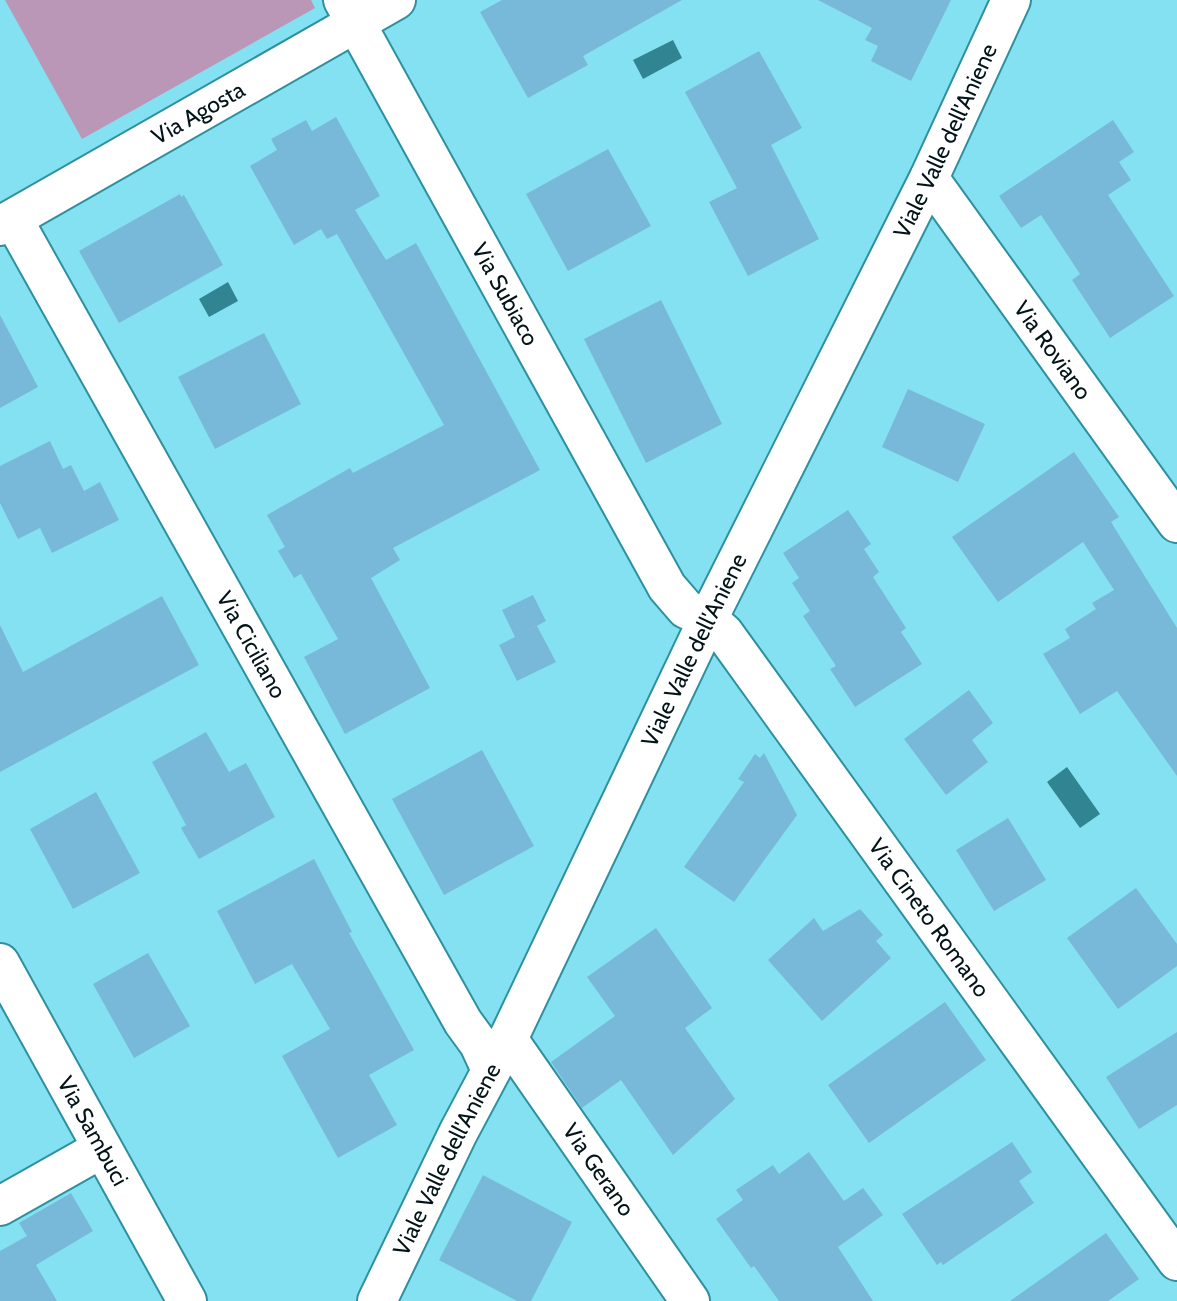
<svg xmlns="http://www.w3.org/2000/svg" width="1177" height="1301" viewBox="0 0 1177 1301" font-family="Cabin,sans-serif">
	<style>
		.green { fill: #ba97b6 }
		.water { fill: #318491 }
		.building { fill: #78b9d9 }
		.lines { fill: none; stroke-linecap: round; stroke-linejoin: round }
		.street-casing { stroke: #2d909f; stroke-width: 42 }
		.street { stroke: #fff; stroke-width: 38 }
		.labels { text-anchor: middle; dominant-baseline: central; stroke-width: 5; stroke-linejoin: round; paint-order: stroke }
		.street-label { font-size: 23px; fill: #021417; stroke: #d6f8fe }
	</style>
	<rect width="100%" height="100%" fill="#84e1f1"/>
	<!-- green -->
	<path class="green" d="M 5,0 L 311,0 L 315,8 L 82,139 Z"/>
	<!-- water -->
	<path class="water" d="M 673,40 L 682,58 L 643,79 L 633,60 Z
		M 228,282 L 238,301 L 209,317 L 199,299 Z
		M 1067,767 L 1100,814 L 1080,828 L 1047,782 Z"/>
	<!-- building -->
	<path class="building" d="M 502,0 L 682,0 L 583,56 L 588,65 L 528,98 L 480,12 Z
		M 818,0 L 951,0 L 911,81 L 871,61 L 878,46 L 865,40 L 872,28 Z
		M 759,51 L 802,128 L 771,145 L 819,239 L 748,276 L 709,202 L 737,188 L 685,92 Z
		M 336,117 L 380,196 L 355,210 L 386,260 L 416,243 L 540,470 L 393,548 L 400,560 L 371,578 L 430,688 L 345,734 L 304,657 L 338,639 L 301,574 L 294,578 L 278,551 L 285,547 L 267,515 L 350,468 L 353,473 L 444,425 L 337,234 L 327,239 L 321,229 L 294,245 L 250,166 L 277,150 L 271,139 L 306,120 L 312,131 Z
		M 1113,120 L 1134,152 L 1119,162 L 1131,180 L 1108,195 L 1174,296 L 1110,338 L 1072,280 L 1080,274 L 1041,215 L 1021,228 L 999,196 Z
		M 608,149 L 651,226 L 568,271 L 526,194 Z
		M 180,194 L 181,197 L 184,195 L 223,265 L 119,323 L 79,251 Z
		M 661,300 L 722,424 L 646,463 L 584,339 Z
		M 0,315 L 38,387 L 0,408 Z
		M 264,333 L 301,404 L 215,449 L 178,377 Z
		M 908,389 L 985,424 L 958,482 L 882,447 Z
		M 50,441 L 63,469 L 71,465 L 84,491 L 100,482 L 119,520 L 52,553 L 40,528 L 18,539 L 0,503 L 0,466 Z
		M 1074,452 L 1119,517 L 1111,522 L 1177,628 L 1177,776 L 1117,691 L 1080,714 L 1043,654 L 1070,638 L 1065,629 L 1096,609 L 1092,603 L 1114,590 L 1083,542 L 998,602 L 952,537 Z
		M 848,510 L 871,544 L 864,549 L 879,572 L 873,577 L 906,628 L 901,632 L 922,664 L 855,707 L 830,669 L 836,666 L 803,616 L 810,611 L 792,583 L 799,578 L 783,553 Z
		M 533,595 L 546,621 L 518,636 L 537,626 L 556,662 L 517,681 L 499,645 L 515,637 L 502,610 Z
		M 162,596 L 199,665 L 0,772 L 0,625 L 23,672 Z
		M 969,690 L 993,723 L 972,740 L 988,762 L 946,795 L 904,739 Z
		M 206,732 L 229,772 L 246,763 L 275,817 L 199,859 L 181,828 L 186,825 L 152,762 Z
		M 482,750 L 534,846 L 444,895 L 392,799 Z
		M 764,753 L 797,815 L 734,902 L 684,867 L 744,782 L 738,779 L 755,754 L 760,758 Z
		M 96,792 L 140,873 L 73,909 L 30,829 Z
		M 1008,818 L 1046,880 L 994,911 L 956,850 Z
		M 314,859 L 352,932 L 349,933 L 414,1050 L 369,1075 L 397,1125 L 338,1158 L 282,1056 L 330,1029 L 292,964 L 255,984 L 217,911 Z
		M 1136,888 L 1177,944 L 1177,966 L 1118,1009 L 1067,938 Z
		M 860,909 L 883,935 L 876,941 L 891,958 L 822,1021 L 768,960 L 814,918 L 823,931 Z
		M 656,928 L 712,1008 L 685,1028 L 735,1099 L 673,1155 L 621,1080 L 582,1108 L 551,1062 L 615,1016 L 587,977 Z
		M 148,953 L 190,1026 L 134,1058 L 93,984 Z
		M 945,1002 L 986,1060 L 869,1143 L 828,1085 Z
		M 1177,1032 L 1177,1105 L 1139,1129 L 1106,1077 Z
		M 1012,1142 L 1032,1172 L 1019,1181 L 1034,1203 L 943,1265 L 941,1262 L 937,1265 L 902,1214 Z
		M 809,1152 L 844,1201 L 863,1188 L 883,1215 L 838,1247 L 873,1301 L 779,1301 L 754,1266 L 751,1268 L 716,1219 L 743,1200 L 736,1190 L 773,1165 L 779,1174 Z
		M 483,1175 L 572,1222 L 531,1301 L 517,1301 L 439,1260 Z
		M 71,1193 L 93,1231 L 36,1265 L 57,1301 L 0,1301 L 0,1251 L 27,1236 L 19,1223 Z
		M 1106,1233 L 1139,1279 L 1108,1301 L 1010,1301 Z"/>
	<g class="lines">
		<defs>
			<g id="street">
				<path id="s1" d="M 343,0 L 667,587 L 686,609 L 708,619 L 724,633 L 1177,1261"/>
				<path id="s2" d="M 929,178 L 1177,523"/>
				<path id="s3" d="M 13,219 L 463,1022 L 479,1044 L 491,1070"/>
				<path id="s4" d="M 0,226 L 396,0"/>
				<path id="s5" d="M 0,963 L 187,1301"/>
				<path id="s6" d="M 508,1039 L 690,1301"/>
				<path d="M 0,1206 L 101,1149"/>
				<path id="s7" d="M 377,1301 L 458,1133 L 508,1039 L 708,619 L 929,178 L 1011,0"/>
			</g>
		</defs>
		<!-- street casing -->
		<use href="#street" class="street-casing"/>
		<!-- street -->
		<use href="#street" class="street"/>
	</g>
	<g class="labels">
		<!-- street labels -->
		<g class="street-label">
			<text stroke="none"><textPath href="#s4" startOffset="228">Via Agosta</textPath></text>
			<text stroke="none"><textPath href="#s7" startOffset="1292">Viale Valle dell'Aniene</textPath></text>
			<text stroke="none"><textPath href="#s1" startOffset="336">Via Subiaco</textPath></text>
			<text stroke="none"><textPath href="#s2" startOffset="212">Via Roviano</textPath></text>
			<text stroke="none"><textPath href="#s3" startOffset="488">Via Ciciliano</textPath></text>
			<text stroke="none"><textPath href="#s7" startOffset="724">Viale Valle dell'Aniene</textPath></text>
			<text stroke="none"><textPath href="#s1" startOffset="1096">Via Cineto Romano</textPath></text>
			<text stroke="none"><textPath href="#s5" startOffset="192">Via Sambuci</textPath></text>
			<text stroke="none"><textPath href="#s7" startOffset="158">Viale Valle dell'Aniene</textPath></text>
			<text stroke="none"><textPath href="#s6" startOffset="159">Via Gerano</textPath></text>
		</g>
	</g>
</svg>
